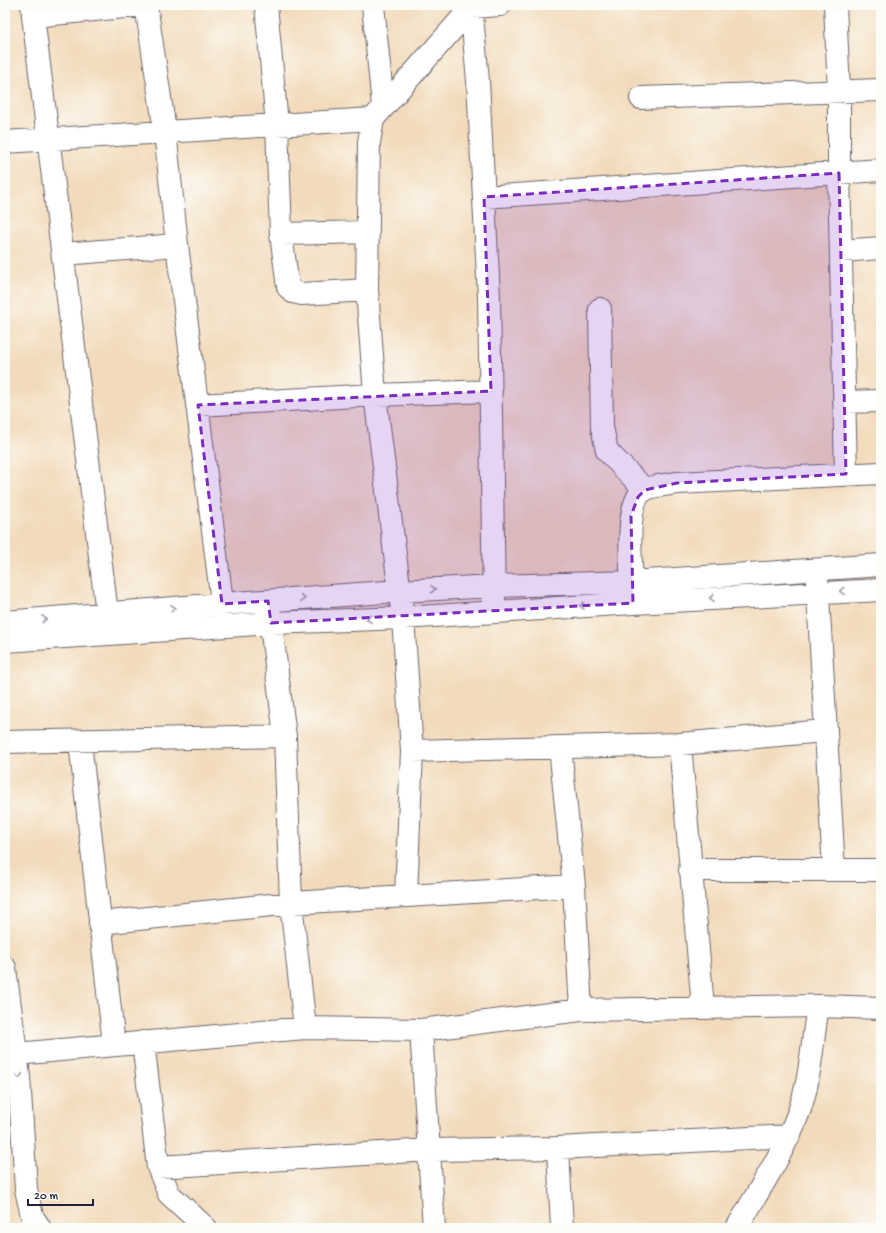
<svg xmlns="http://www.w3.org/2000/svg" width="886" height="1233" viewBox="0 0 886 1233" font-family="'Gochi Hand',sans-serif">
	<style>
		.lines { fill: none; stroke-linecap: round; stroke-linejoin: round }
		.minor-casing { stroke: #6b6368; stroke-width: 24 }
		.minor { stroke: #fff; stroke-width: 22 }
		.oneway { stroke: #9c9ca7 }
		.marked { fill: #7b2cbf; fill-opacity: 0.2; stroke: #7b2cbf; stroke-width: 3; stroke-dasharray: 8 5; stroke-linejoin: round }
	</style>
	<rect width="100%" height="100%" fill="#fdfcf7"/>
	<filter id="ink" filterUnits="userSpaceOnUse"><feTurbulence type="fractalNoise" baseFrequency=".025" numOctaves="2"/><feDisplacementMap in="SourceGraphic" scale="8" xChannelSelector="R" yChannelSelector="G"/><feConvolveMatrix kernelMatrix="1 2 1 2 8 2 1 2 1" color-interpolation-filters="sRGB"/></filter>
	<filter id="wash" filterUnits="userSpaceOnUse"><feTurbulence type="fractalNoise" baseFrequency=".012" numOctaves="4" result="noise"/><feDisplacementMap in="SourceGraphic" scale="16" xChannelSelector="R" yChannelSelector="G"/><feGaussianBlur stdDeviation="0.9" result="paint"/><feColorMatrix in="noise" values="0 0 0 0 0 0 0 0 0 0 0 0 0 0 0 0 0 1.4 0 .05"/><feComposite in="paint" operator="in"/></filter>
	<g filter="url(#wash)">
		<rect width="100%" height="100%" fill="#f2dbbc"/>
	</g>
	<g filter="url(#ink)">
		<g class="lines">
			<defs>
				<path id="minor" d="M 32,5 L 33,16 L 145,5
					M 146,5 L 165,131 L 177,245 L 224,618
					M 266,5 L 277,125 L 281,234 L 288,287 L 293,292 L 302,294 L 367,290
					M 373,5 L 383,106
					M 471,5 L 478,81 L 489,297 L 494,600
					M 835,5 L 839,91 L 839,173 L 846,474
					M 33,16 L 109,629
					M 641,98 L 881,90
					M 373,119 L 369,142 L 367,290 L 375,395 L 403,618 L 412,751 L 406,896
					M 5,142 L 373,119 L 472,7 L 500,5
					M 484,197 L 881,170
					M 281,234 L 368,232
					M 841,251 L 881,248
					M 63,254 L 177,245
					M 600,309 L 602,427 L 607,451 L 645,490
					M 844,402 L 881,401
					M 198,405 L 375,395 L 491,391
					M 817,578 L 834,870
					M 633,597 C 632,575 623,503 644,490 C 653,485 668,485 677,483 L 881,473
					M 269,609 L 285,736 L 291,903 L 305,1028
					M 5,622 L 222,604 L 399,591 L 494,586 L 632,582 L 881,565
					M 5,641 L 271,623 L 403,618 L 633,603 L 881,590
					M 5,742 L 285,736
					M 80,742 L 114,1045
					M 680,744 L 703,1007
					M 560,747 L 574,886 L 581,1010
					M 412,751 L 680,744 L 824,731
					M 690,870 L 881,870
					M 100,923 L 291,903 L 574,886
					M 5,968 L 19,1076 L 26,1189 L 32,1216 L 40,1228
					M 421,1030 L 434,1228
					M 143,1042 L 158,1167 L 169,1194 L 206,1228
					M 5,1055 L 305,1028 L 421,1030 L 581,1010 L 818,1006 L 881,1008
					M 558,1148 L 562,1228
					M 158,1167 L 429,1150 L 558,1148 L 789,1136
					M 737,1228 C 758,1191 783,1154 798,1114 C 811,1081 812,1041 818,1006"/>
			</defs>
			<!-- minor casing -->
			<use href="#minor" class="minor-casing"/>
			<!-- minor -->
			<use href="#minor" class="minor"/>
		</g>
		<!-- one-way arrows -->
		<defs><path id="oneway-chevron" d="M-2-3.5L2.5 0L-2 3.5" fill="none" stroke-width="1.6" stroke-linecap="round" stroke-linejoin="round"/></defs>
		<g class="oneway">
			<use href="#oneway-chevron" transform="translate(433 589) rotate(-3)"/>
			<use href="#oneway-chevron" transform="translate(842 591) rotate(178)"/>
			<use href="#oneway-chevron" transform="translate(303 598) rotate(-4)"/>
			<use href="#oneway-chevron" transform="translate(712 598) rotate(177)"/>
			<use href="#oneway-chevron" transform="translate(582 606) rotate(177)"/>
			<use href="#oneway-chevron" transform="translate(173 608) rotate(-5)"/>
			<use href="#oneway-chevron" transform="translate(44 619) rotate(-4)"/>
			<use href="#oneway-chevron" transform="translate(369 619) rotate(178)"/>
			<use href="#oneway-chevron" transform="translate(19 1076) rotate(85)"/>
		</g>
	</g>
	<!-- marked area -->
	<path class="marked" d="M 839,173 L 846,474 L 677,483 L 645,490 L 638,497 L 631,516 L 633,603 L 271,623 L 268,601 L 222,604 L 198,405 L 491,391 L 484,197 Z"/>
	<!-- margin -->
	<rect width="886" height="1233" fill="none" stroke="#fdfcf7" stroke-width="20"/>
	<!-- scale -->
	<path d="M28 1199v6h65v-6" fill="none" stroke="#22223b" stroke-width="2"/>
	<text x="34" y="1199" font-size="12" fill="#22223b" stroke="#fdfcf7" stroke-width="3" paint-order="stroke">20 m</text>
</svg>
